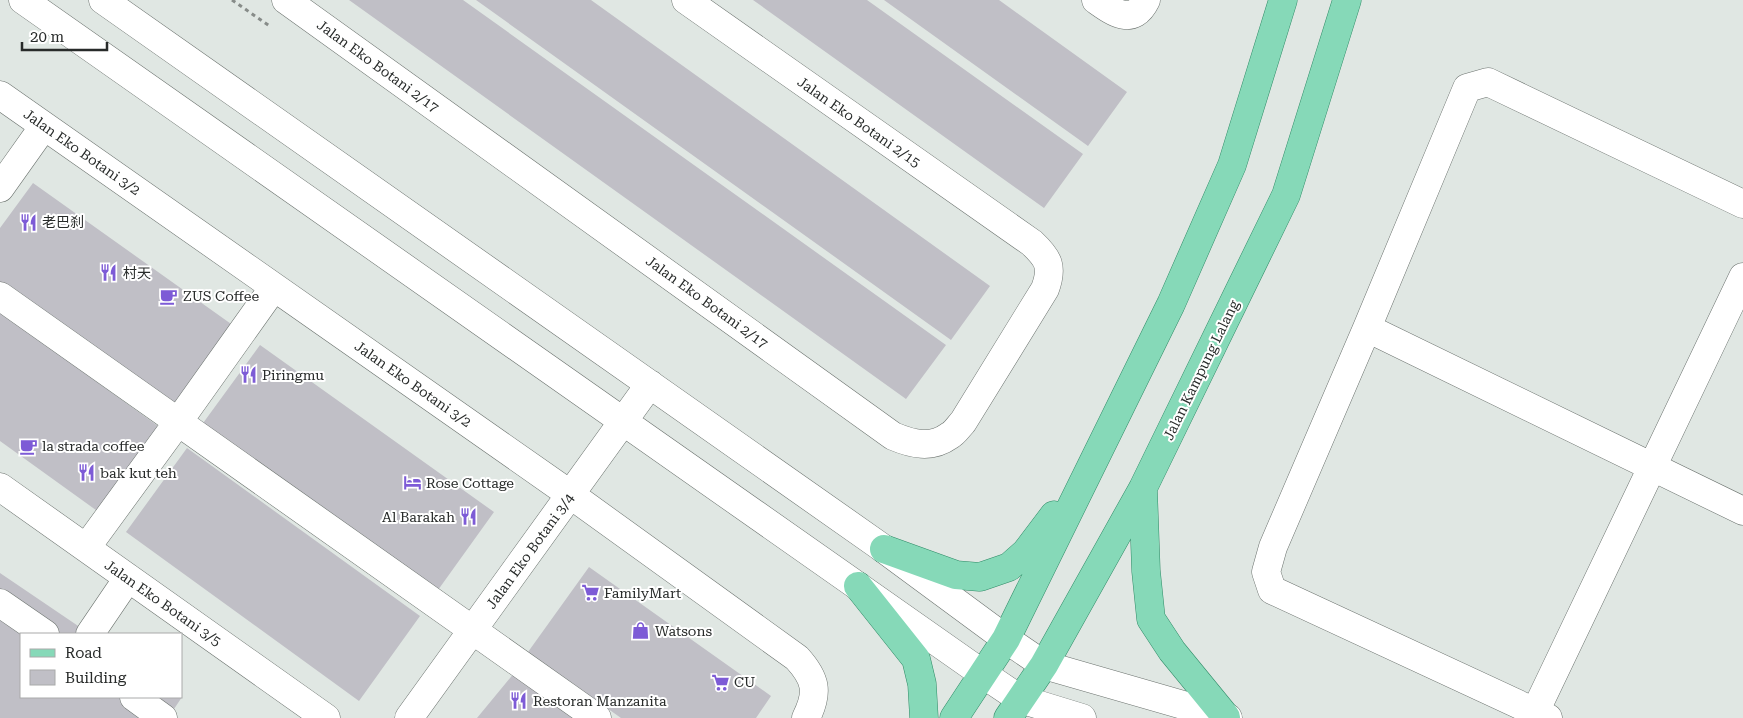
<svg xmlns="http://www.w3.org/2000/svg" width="1743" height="718" viewBox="0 0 1743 718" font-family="'Roboto Serif','Noto Sans SC',serif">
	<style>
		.building { fill: #c0bfc6 }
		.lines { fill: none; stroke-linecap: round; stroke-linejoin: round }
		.minor-casing { stroke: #6c736f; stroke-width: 29 }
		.major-casing { stroke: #308b67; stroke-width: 29 }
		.path { stroke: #878c89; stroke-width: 3; stroke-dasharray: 4 4; stroke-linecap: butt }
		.minor { stroke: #fff; stroke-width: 28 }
		.major { stroke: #86d9b8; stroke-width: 28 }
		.labels { text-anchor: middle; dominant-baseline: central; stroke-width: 4; stroke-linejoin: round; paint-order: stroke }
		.street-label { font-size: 14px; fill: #282b2a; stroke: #fff }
		.poi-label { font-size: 14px; fill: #282b2a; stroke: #fff; text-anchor: start }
	</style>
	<rect width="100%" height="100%" fill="#e0e7e3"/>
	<!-- building -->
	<path class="building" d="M 349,0 L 463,0 L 946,345 L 906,399 Z
		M 476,0 L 591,0 L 990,286 L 951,340 Z
		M 753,0 L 867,0 L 1083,154 L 1044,208 Z
		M 884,0 L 999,0 L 1127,92 L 1088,146 Z
		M 33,183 L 241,331 L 179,416 L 0,288 L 0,228 Z
		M 0,312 L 169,434 L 107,518 L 0,441 Z
		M 260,345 L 494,512 L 433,597 L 198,430 Z
		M 187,448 L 420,616 L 359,701 L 126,532 Z
		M 589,567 L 771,696 L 756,718 L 621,718 L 528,652 Z
		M 0,573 L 90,634 L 21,634 L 21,697 L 182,697 L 168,718 L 0,718 Z
		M 515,672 L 573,718 L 477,718 Z"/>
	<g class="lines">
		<defs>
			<path id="minor" d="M 23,0 L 983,674 L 1020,699 L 1082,718
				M 103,0 L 884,549 L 1006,639 L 1044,665 L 1228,718
				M 286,0 L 893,436 C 912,444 931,449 949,436 C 955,433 959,426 963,422 L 1045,289 C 1053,267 1049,259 1032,243 L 686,0
				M 1096,0 C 1113,12 1133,27 1146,0
				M 0,95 L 571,495 L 797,658 C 816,679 819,692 806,718
				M 0,188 L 44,126
				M 0,296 L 597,718
				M 1367,328 L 1743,511
				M 0,487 L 326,718
				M 86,548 L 178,422 L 274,287
				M 0,603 L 45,634
				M 90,634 L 128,578
				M 134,697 L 163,718
				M 1535,712 L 1743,277
				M 409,718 L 650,384
				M 1548,718 L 1272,590 L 1266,572 L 1273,547 L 1367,328 L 1467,88 L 1488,82 L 1743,204"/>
			<path id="major" d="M 1143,488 L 1146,571 L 1151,619 L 1172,651 L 1226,717
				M 884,549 L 956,575 L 980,577 L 1009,567 L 1026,552 L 1054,515
				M 858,586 L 916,659 L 922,684 L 924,718
				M 954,718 L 1006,639 L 1171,304 L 1232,165 L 1283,0
				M 1008,718 L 1044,665 L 1143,488 L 1286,195 L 1347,0"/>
		</defs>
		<!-- minor casing -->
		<use href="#minor" class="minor-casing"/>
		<!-- major casing -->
		<use href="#major" class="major-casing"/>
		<!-- path -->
		<path class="path" d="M 232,0 L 271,27"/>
		<!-- minor -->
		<use href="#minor" class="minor"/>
		<!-- major -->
		<use href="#major" class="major"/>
	</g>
	<!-- icons -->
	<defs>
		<symbol id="restaurant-bare" viewBox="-9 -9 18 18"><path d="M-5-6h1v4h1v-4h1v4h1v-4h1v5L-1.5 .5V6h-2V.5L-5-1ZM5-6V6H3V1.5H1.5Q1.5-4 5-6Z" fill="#7d5bd6" stroke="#fff" stroke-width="2.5" paint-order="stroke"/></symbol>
		<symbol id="cafe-bare" viewBox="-9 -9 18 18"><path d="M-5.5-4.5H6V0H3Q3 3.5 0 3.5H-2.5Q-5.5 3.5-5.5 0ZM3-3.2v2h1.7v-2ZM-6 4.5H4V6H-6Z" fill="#7d5bd6" stroke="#fff" stroke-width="2.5" paint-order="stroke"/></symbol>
		<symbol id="hotel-bare" viewBox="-9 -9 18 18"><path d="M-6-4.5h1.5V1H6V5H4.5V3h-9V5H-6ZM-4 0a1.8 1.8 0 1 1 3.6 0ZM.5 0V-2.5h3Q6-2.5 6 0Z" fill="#7d5bd6" stroke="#fff" stroke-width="2.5" paint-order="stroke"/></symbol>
		<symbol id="supermarket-bare" viewBox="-9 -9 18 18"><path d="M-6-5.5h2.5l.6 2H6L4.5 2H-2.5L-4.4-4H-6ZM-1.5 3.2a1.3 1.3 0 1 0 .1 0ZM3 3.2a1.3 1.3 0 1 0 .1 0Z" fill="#7d5bd6" stroke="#fff" stroke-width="2.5" paint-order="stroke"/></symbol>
		<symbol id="shop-bare" viewBox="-9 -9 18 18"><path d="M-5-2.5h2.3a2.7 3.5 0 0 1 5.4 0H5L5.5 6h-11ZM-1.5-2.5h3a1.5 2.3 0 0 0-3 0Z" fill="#7d5bd6" stroke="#fff" stroke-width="2.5" paint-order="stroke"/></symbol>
	</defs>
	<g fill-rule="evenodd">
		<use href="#restaurant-bare" x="16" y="210" width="25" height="25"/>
		<use href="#restaurant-bare" x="96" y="260" width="25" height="25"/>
		<use href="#cafe-bare" x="156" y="284" width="25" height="25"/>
		<use href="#restaurant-bare" x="236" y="362" width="25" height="25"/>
		<use href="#cafe-bare" x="16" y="434" width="25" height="25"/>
		<use href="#restaurant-bare" x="74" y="460" width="25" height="25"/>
		<use href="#hotel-bare" x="400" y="470" width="25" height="25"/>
		<use href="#restaurant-bare" x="456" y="504" width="25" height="25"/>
		<use href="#supermarket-bare" x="578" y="580" width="25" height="25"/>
		<use href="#shop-bare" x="628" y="618" width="25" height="25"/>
		<use href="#supermarket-bare" x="708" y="670" width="25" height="25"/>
		<use href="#restaurant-bare" x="506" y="688" width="25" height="25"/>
	</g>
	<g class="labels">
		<!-- street labels -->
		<g class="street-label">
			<text transform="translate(378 66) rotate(36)">Jalan Eko Botani 2/17</text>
			<text transform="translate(859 122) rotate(35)">Jalan Eko Botani 2/15</text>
			<text transform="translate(82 152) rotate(35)">Jalan Eko Botani 3/2</text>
			<text transform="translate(707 302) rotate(36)">Jalan Eko Botani 2/17</text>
			<text transform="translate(1201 370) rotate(-64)">Jalan Kampung Lalang</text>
			<text transform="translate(413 384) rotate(35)">Jalan Eko Botani 3/2</text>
			<text transform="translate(530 551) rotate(-54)">Jalan Eko Botani 3/4</text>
			<text transform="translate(163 603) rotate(35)">Jalan Eko Botani 3/5</text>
		</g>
		<!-- poi labels -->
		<g class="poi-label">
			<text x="42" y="222">老巴刹</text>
			<text x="123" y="273">村天</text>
			<text x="183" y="296">ZUS Coffee</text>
			<text x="262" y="375">Piringmu</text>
			<text x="42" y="446">la strada coffee</text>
			<text x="100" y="473">bak kut teh</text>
			<text x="426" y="483">Rose Cottage</text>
			<text x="455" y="517" text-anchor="end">Al Barakah</text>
			<text x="604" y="593">FamilyMart</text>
			<text x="655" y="631">Watsons</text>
			<text x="734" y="682">CU</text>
			<text x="533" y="701">Restoran Manzanita</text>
		</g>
	</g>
	<!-- legend -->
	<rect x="20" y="633" width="162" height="65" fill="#ffffff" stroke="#a9aaaa"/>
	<rect x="30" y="649" width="25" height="8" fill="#86d9b8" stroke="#a9aaaa"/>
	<text x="65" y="658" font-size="15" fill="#282b2a">Road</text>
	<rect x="30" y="670" width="25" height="15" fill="#c0bfc6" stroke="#a9aaaa"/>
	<text x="65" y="683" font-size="15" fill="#282b2a">Building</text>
	<!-- scale -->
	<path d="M22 42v8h85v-8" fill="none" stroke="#282b2a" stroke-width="2.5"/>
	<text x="30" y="42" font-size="15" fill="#282b2a" stroke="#ffffff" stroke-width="4" paint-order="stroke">20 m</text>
</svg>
